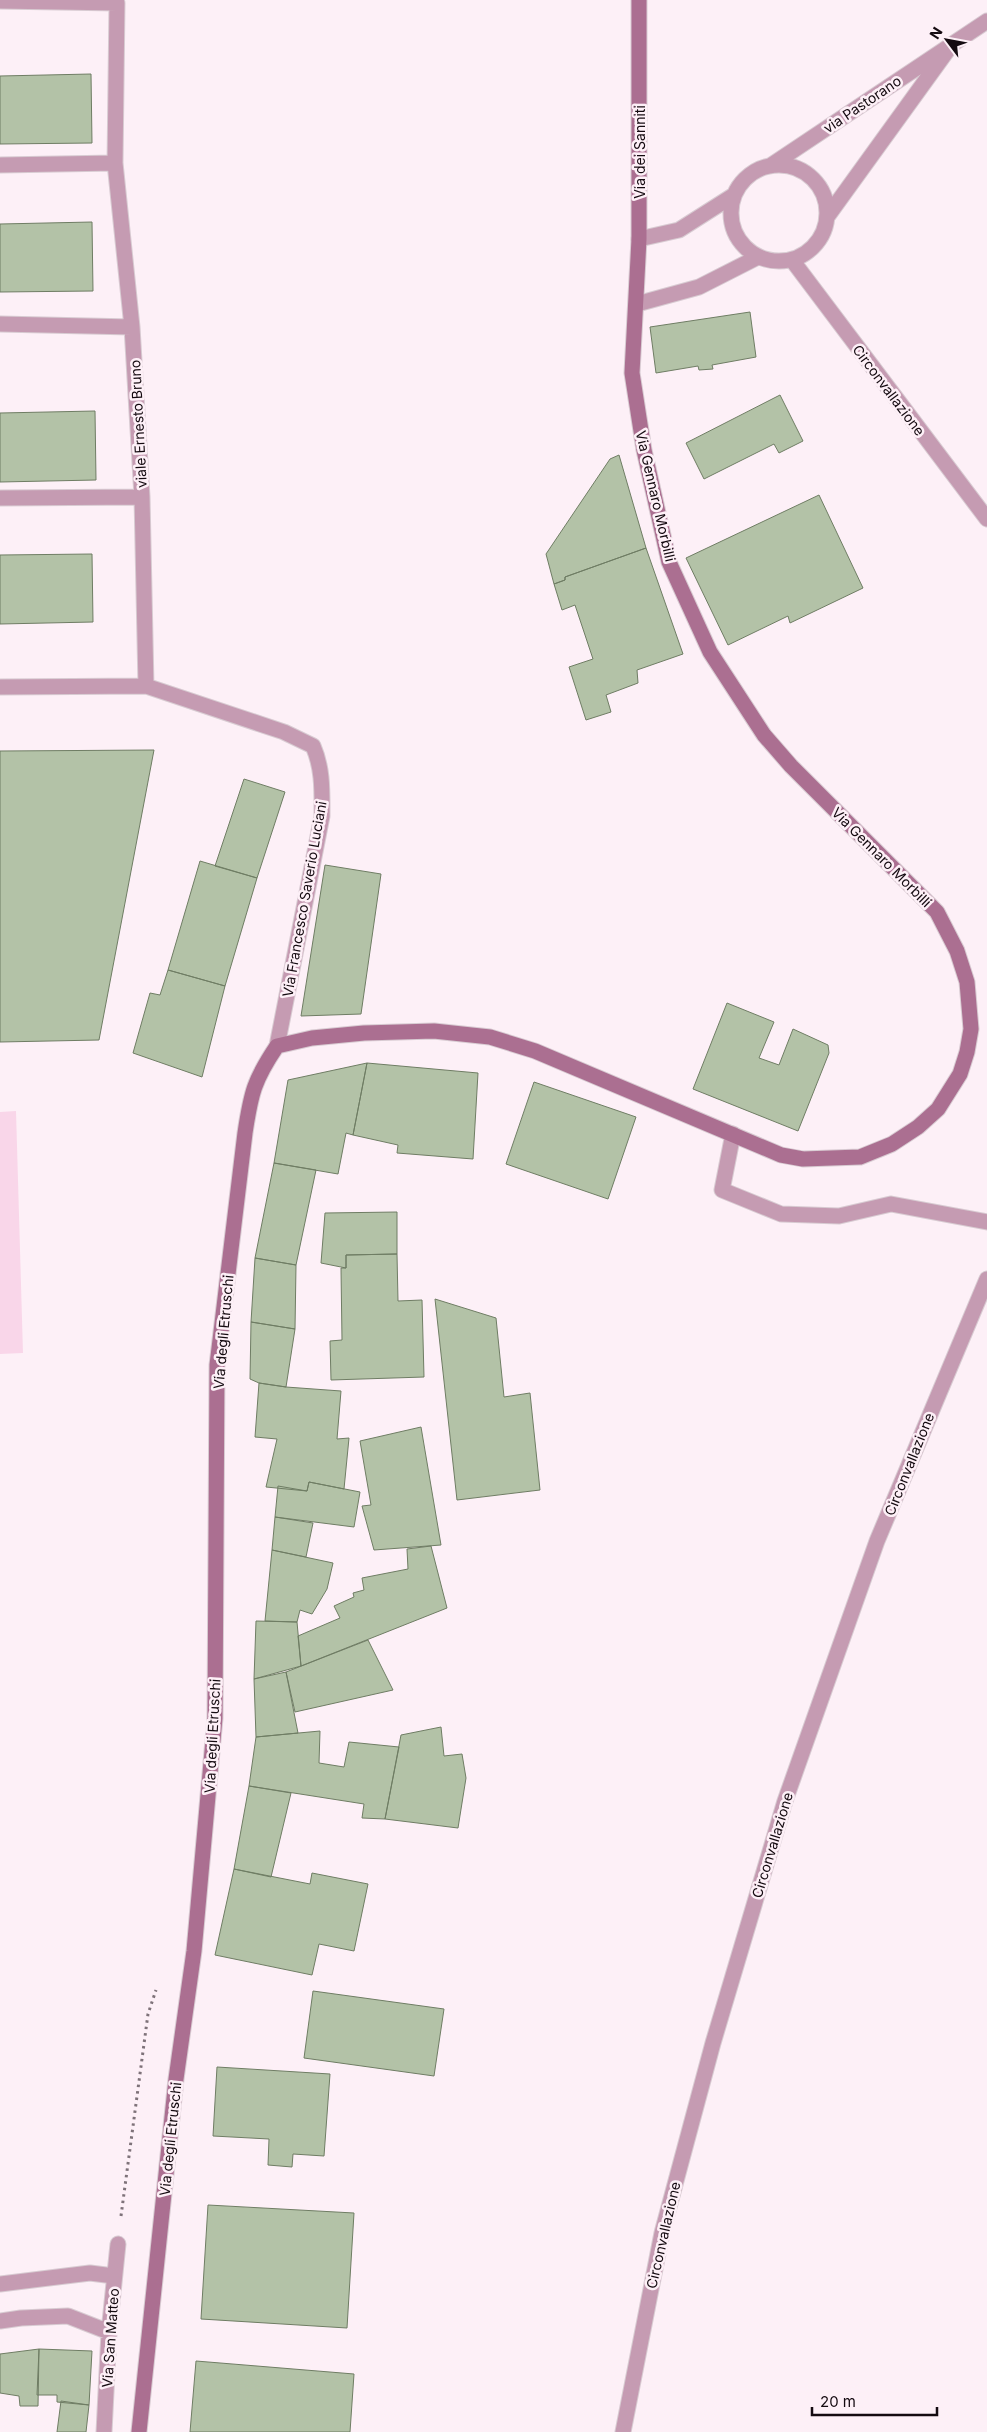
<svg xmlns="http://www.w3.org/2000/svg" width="987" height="2432" viewBox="0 0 987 2432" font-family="Inter,sans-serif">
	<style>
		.green { fill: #f9d6e9 }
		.building { fill: #b3c2a7; stroke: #6f7d64 }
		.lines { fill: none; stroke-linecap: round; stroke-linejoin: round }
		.minor-casing { stroke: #d8cbd2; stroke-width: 17 }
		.secondary-casing { stroke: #d8cbd2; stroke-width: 17 }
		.path { stroke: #7e7279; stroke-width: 3; stroke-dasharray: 2.5 4; stroke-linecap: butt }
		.minor { stroke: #c59bb2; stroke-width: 15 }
		.secondary { stroke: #ab6f91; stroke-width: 15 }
		.labels { text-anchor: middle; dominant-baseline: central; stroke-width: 5; stroke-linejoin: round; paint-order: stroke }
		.street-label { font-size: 14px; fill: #140a10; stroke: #fdf0f7 }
	</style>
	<rect width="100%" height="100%" fill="#fdf0f7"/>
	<!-- green -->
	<path class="green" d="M 16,1111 L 23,1353 L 0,1354 L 0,1112 Z"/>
	<!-- building -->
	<path class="building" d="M 91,74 L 92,143 L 0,144 L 0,76 Z
		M 92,222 L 93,291 L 0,292 L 0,224 Z
		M 750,312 L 756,357 L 712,365 L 713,369 L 699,370 L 698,366 L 656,373 L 650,327 Z
		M 780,395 L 803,441 L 779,453 L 774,444 L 704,479 L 686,443 Z
		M 95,411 L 96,480 L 0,482 L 0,413 Z
		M 619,455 L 646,548 L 565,577 L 565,580 L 554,584 L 546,554 L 610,459 Z
		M 819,495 L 863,588 L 790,623 L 788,616 L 728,645 L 686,558 Z
		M 646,548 L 683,654 L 637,670 L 638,683 L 606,695 L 611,712 L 586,720 L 569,667 L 593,659 L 575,605 L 562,610 L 554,584 L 565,580 L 565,577 Z
		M 92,554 L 93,622 L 0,624 L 0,555 Z
		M 154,750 L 99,1040 L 0,1042 L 0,751 Z
		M 244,779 L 285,792 L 257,878 L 215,866 Z
		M 200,861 L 257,878 L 225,986 L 168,970 Z
		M 325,865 L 381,874 L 361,1014 L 301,1016 Z
		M 168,970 L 225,986 L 202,1077 L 133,1053 L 150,993 L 160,995 Z
		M 727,1003 L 774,1022 L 759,1058 L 779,1065 L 793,1029 L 828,1045 L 829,1053 L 798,1131 L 693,1089 Z
		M 367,1063 L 353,1135 L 346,1133 L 338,1174 L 274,1163 L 288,1080 Z
		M 367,1063 L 478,1073 L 473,1159 L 397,1153 L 398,1145 L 353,1135 Z
		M 534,1082 L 636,1117 L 608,1199 L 506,1164 Z
		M 274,1163 L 316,1170 L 296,1265 L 255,1258 Z
		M 397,1212 L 397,1254 L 346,1255 L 346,1268 L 321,1263 L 325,1213 Z
		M 397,1254 L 398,1301 L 422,1300 L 424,1377 L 331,1380 L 330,1341 L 342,1340 L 341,1268 L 346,1268 L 346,1255 Z
		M 255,1258 L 296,1265 L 295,1329 L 251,1322 Z
		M 435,1299 L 496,1318 L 504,1397 L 530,1393 L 540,1490 L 457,1500 Z
		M 251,1322 L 295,1329 L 286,1387 L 259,1383 L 250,1379 Z
		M 259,1383 L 286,1387 L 341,1391 L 337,1439 L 349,1438 L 344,1489 L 309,1482 L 307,1491 L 266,1487 L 277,1439 L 255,1437 Z
		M 421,1427 L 441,1545 L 374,1550 L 362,1506 L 371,1505 L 360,1441 Z
		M 309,1482 L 360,1492 L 354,1527 L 275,1517 L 278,1486 L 307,1491 Z
		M 275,1517 L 313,1523 L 306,1557 L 272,1550 Z
		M 431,1546 L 447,1608 L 301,1666 L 298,1636 L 340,1618 L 334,1606 L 354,1597 L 353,1593 L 364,1590 L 362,1578 L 408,1569 L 407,1549 Z
		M 272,1550 L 333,1563 L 327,1589 L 312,1614 L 300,1610 L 297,1622 L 265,1621 Z
		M 256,1621 L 297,1622 L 301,1666 L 254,1679 Z
		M 368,1640 L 393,1690 L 295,1712 L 286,1672 Z
		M 286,1672 L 298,1733 L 256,1737 L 254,1679 Z
		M 441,1727 L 444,1756 L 462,1754 L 466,1778 L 458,1828 L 385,1819 L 401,1735 Z
		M 320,1731 L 319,1763 L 344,1767 L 349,1742 L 399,1747 L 385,1819 L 362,1818 L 364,1804 L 249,1786 L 256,1737 Z
		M 249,1786 L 291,1793 L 271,1877 L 234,1869 Z
		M 234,1869 L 310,1884 L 312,1873 L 368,1884 L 354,1951 L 319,1944 L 312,1975 L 215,1955 Z
		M 313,1991 L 444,2009 L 434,2076 L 304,2058 Z
		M 217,2067 L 330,2074 L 324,2156 L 293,2154 L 292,2167 L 268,2165 L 269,2139 L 213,2136 Z
		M 208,2205 L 354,2213 L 347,2328 L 201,2319 Z
		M 39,2349 L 92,2351 L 89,2405 L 57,2402 L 57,2395 L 37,2395 Z
		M 39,2349 L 38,2406 L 20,2406 L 19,2396 L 0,2393 L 0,2354 Z
		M 196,2361 L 354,2374 L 350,2432 L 190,2432 Z
		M 61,2401 L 89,2405 L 86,2432 L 57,2432 Z"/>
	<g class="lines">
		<defs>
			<path id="minor" d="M 0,1 L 117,3 L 115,163 L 132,327 L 142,497 L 146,686
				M731 213a48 48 0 1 1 96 0a48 48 0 1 1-96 0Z
				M 0,165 L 115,163
				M 770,166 L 987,21
				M 827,217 L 947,51
				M 639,239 L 679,230 L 734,195
				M 792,260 L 987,519
				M 637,304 L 699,287 L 758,257
				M 0,324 L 132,327
				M 0,498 L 142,497
				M 0,687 L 146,686 L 284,732 L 313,746 C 323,769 322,791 322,816 L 277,1046
				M 733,1134 L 722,1190 L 781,1214 L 839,1216 L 891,1204 L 987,1222
				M 0,2284 L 90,2273 L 114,2276
				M 0,2321 L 21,2318 L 68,2316 L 109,2332
				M 104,2432 L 109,2332 L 118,2244
				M 623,2432 L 662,2233 L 713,2043 L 785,1801 L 877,1541 L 987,1279"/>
			<path id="secondary" d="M 139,2432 L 176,2079 L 194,1951 L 215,1718 L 217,1365 L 245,1133 C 251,1093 254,1080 277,1046 L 312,1038 L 364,1033 L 434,1031 L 490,1037 L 535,1051 L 781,1155 L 803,1159 L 860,1157 L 892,1144 L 918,1127 L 938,1109 L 960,1074 L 967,1052 L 971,1029 L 967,982 L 957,951 L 937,912 L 791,766 L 764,735 L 710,652 L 669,562 L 644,450 L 632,373 L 639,239 L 639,0"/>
		</defs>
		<!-- minor casing -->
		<use href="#minor" class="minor-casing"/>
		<!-- secondary casing -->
		<use href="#secondary" class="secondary-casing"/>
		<!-- path -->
		<path class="path" d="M 121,2216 L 148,2014 L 156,1990"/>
		<!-- minor -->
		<use href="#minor" class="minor"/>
		<!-- secondary -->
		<use href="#secondary" class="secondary"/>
	</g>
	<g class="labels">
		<!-- street labels -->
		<g class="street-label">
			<text transform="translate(862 104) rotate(-34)">via Pastorano</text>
			<text transform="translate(639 152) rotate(-90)">Via dei Sanniti</text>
			<text transform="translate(889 390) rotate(53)">Circonvallazione</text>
			<text transform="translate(138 424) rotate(-93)">viale Ernesto Bruno</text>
			<text transform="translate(656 496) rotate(77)">Via Gennaro Morbilli</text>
			<text transform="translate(882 857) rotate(45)">Via Gennaro Morbilli</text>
			<text transform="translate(304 899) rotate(-80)">Via Francesco Saverio Luciani</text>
			<text transform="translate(223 1332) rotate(-85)">Via degli Etruschi</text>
			<text transform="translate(909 1464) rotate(-68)">Circonvallazione</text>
			<text transform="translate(212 1736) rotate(-87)">Via degli Etruschi</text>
			<text transform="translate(772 1845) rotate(-73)">Circonvallazione</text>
			<text transform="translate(170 2139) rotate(-84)">Via degli Etruschi</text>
			<text transform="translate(663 2235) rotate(-77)">Circonvallazione</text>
			<text transform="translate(110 2338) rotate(-86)">Via San Matteo</text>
		</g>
	</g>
	<!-- north arrow -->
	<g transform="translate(947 40) rotate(302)" stroke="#fdf0f7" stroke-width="4" paint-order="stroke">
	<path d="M0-4L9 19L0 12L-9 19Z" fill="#140a10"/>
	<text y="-8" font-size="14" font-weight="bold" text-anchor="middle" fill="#140a10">N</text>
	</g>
	<!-- scale -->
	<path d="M812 2407v8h125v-8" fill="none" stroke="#140a10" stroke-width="2.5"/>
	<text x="820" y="2407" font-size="15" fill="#140a10" stroke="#fdf0f7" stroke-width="4" paint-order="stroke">20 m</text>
</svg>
